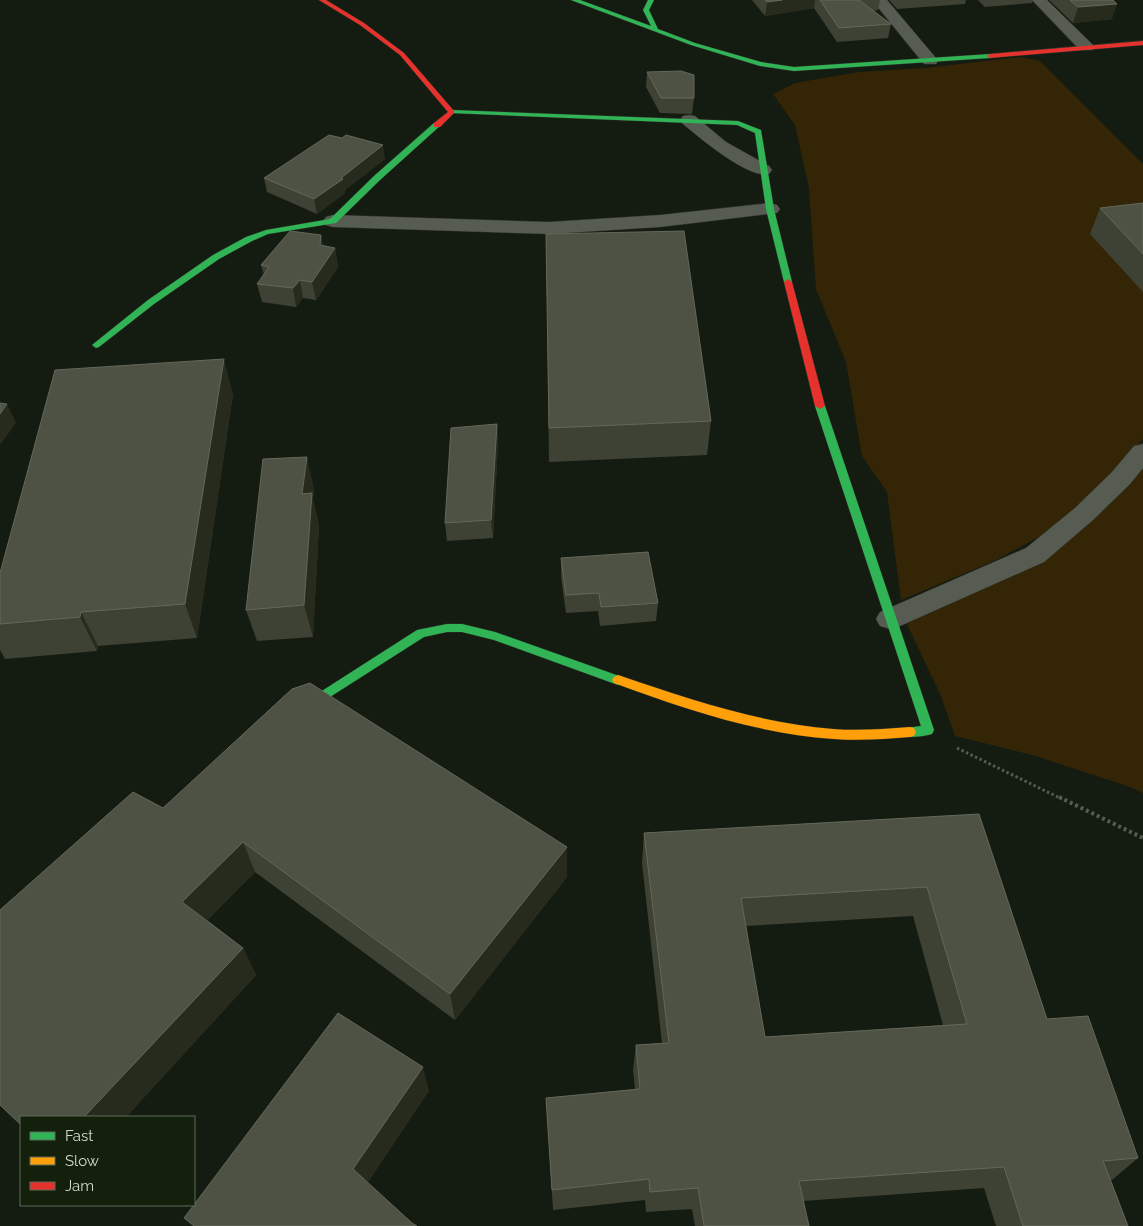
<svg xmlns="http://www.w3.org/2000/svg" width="1143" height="1226" viewBox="0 0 1143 1226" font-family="Raleway,sans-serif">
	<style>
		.green { fill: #352507 }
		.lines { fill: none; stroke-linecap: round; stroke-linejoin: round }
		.street-casing { stroke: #2f342c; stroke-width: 1 }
		.fast-casing { stroke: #2f342c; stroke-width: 1 }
		.slow-casing { stroke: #2f342c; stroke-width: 1 }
		.jam-casing { stroke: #2f342c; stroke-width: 1 }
		.path-far1 { stroke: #555a52; stroke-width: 3; stroke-dasharray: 2.5 2.5; stroke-linecap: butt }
		.path { stroke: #555a52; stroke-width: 4; stroke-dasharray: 3 3; stroke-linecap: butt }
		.street { fill: #565c52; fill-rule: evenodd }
		.fast { fill: #30b455; fill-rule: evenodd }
		.slow { fill: #ff9f0a; fill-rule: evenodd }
		.jam { fill: #e5322d; fill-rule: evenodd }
		.wall { fill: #3e4234; fill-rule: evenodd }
		.shaded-wall { fill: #272b1e }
		.building { fill: #4e5244; stroke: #63685a; fill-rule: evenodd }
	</style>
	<rect width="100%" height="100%" fill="#141b10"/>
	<!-- green -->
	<path class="green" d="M 1020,57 L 1040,61 L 1143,164 L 1143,439 L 1107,479 L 1055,528 L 996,560 L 901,600 L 887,492 L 862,456 L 846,362 L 816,289 L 809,188 L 795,125 L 773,94 L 795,83 L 859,72 L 926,68 Z
		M 1143,464 L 1143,793 L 1130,787 L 1036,756 L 955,736 L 941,696 L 904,618 L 1039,559 Z"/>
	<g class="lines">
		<defs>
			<path id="street" d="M 872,0 L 887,0 L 936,58 L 938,61 L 936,64 L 924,64 Z
				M 1032,0 L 1047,0 L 1092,44 L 1094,47 L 1092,50 L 1080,50 Z
				M 689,115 L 695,116 L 726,142 L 769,166 L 772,170 L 769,174 C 748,179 700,138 683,124 L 680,120 L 683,116 Z
				M 770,203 L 777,205 L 780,209 L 777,213 L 660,227 L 549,234 L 333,227 L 326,225 L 323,221 L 326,217 L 333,215 L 549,222 L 660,215 Z
				M 1143,444 L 1143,468 L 1130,484 L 1093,520 L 1044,562 L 900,626 L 890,629 L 880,626 L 876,619 L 880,612 L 1026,548 L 1075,508 L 1112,472 L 1134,446 Z"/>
			<path id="fast" d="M 571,0 L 580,0 L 651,26 L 643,10 L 648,0 L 654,0 L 649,10 L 658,29 L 695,43 L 761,62 L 794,67 L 990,54 L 993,56 L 990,58 L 794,71 L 760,66 L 691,45 Z
				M 452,110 L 738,121 L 761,130 L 774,209 L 792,282 L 788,285 L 784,282 L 766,209 L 755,133 L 737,125 L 450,113 L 448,112 Z
				M 434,123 L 441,125 L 380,180 L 336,223 L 268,234 L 252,241 L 219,259 L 154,304 L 99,347 L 96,348 L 92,345 L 148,300 L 213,255 L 246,237 L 266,230 L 330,219 L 374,176 Z
				M 820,403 L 825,406 L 934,730 L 932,734 C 925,736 913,738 906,736 L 904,732 L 906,728 L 921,726 L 815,406 Z
				M 447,624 L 462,624 L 495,632 L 622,677 L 624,680 L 622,683 L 618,685 L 494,640 L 462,632 L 447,632 L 424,637 L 308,711 L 304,713 L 300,711 L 298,708 L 300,705 L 417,630 Z"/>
			<path id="slow" d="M 618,675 C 689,699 758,723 833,729 C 859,731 884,729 910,727 L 914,728 L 916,732 L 914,736 L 910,737 C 885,739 859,741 834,739 C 758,734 685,709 614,683 L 612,680 L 614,677 Z"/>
			<path id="jam" d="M 319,0 L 326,0 L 364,23 L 404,53 L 454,111 L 454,113 L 440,127 L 434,127 L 434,123 L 448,112 L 400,55 L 360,25 Z
				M 1143,41 L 1143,45 L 990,58 L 987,56 L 990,54 Z
				M 788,279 L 792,282 L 825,406 L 820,409 L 815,406 L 784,282 Z"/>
		</defs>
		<!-- street casing -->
		<use href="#street" class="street-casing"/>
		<!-- fast casing -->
		<use href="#fast" class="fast-casing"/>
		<!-- slow casing -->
		<use href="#slow" class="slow-casing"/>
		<!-- jam casing -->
		<use href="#jam" class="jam-casing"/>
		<!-- path-far1 -->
		<path class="path-far1" d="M 957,748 L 1062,799"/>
		<!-- path -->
		<path class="path" d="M 1059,797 L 1143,838"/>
		<!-- street -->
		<use href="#street" class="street"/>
		<!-- fast -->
		<use href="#fast" class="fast"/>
		<!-- slow -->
		<use href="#slow" class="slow"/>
		<!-- jam -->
		<use href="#jam" class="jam"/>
	</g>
	<!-- wall -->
	<path class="wall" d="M 752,0 L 880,0 L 878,10 L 873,11 L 891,24 L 888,38 L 837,42 L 814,8 L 765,16 Z
		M 889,0 L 966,0 L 965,4 L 897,9 Z
		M 978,0 L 1033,0 L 1032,3 L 985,7 Z
		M 1049,0 L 1113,0 L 1112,19 L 1073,23 Z
		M 647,72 L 694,98 L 692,114 L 660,113 L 646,87 Z
		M 385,159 L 345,190 L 345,193 L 317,214 L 267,192 L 264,178 Z
		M 1143,203 L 1143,292 L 1090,234 L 1100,208 Z
		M 546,234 L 711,421 L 707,455 L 549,462 Z
		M 321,235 L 323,246 L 335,248 L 338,267 L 316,300 L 303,298 L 296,307 L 262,302 L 257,284 L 264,275 L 261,265 Z
		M 233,394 L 197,638 L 98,646 L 97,651 L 5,659 L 0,650 L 0,573 Z
		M 497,424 L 498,443 L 493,538 L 447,541 L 445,523 Z
		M 314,489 L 313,499 L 319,525 L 313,637 L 257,641 L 246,610 Z
		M 561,558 L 658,603 L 656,621 L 600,626 L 598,611 L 566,613 L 561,577 Z
		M 163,808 L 567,877 L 455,1020 L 255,872 L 207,920 L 243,948 L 256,975 L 126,1117 Z
		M 979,814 L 1047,1019 L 1138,1158 L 1112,1180 L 1111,1180 L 1128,1226 L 996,1226 L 984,1188 L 803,1201 L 809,1226 L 695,1226 L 692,1209 L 646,1212 L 645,1200 L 553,1210 L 546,1098 L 635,1089 L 633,1070 L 636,1045 L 662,1043 L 642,863 L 644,833 ZM 913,916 L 943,1025 L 765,1037 L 746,926 Z"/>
	<!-- shaded-wall -->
	<path class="shaded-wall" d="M 782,0 L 815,0 L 814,8 L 765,16 L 767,2 Z
		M 1117,4 L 1112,19 L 1073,23 L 1078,7 Z
		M 383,145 L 385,159 L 345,190 L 345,193 L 317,214 L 314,199 Z
		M 321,235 L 324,253 L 320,245 Z
		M 335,248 L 338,267 L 316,300 L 312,282 Z
		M 300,280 L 303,298 L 296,307 L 293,288 Z
		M 224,359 L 233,394 L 197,638 L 185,604 Z
		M 7,404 L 16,423 L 0,445 L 0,414 Z
		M 497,424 L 498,443 L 493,538 L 491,520 Z
		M 307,457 L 314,489 L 313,499 L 319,525 L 313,637 L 304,605 L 302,494 Z
		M 81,612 L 98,646 L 97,651 L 80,617 Z
		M 243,842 L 255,872 L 198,930 L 182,902 Z
		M 567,847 L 567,877 L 455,1020 L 450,994 Z
		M 243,948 L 256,975 L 126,1117 L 84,1117 Z
		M 423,1067 L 429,1091 L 363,1190 L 353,1169 Z"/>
	<!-- building -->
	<path class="building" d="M 765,0 L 782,0 L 767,2 Z
		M 820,0 L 859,0 L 891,24 L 839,28 Z
		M 1070,0 L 1113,0 L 1117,4 L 1078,7 Z
		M 681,71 L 694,75 L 694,98 L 661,98 L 647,72 Z
		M 329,135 L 342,138 L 346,135 L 383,145 L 341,178 L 343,179 L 314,199 L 264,178 Z
		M 1143,203 L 1143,254 L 1100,208 Z
		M 290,231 L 321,235 L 320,245 L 335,248 L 312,282 L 300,280 L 293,288 L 257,284 L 269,267 L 261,265 Z
		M 684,231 L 711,421 L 549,428 L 546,234 Z
		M 224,359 L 185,604 L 81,612 L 80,617 L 0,624 L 0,573 L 55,370 Z
		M 0,403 L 7,404 L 0,414 Z
		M 497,424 L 491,520 L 445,523 L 451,428 Z
		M 307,457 L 302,494 L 312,493 L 304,605 L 246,610 L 263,459 Z
		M 648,552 L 658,603 L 601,607 L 599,593 L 566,595 L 561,558 Z
		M 310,683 L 567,847 L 450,994 L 243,842 L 182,902 L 243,948 L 84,1117 L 21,1117 L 21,1125 L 0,1105 L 0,910 L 133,792 L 163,808 L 292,689 Z
		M 979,814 L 1047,1019 L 1088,1016 L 1138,1158 L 1103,1161 L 1128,1226 L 1023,1226 L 1004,1167 L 799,1181 L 809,1226 L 704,1226 L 698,1188 L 650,1192 L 649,1179 L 552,1190 L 546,1098 L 640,1089 L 636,1045 L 669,1043 L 644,833 ZM 927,887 L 967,1024 L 765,1037 L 741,898 Z
		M 338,1013 L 423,1067 L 353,1169 L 412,1223 L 417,1226 L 194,1226 L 184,1218 Z"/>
	<!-- legend -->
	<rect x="20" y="1116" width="175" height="90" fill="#13200b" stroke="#5f6b59"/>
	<rect x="30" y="1132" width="25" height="8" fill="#30b455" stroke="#5f6b59"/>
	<text x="65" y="1141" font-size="15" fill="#d2dbce">Fast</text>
	<rect x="30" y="1157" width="25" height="8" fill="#ff9f0a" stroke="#5f6b59"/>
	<text x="65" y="1166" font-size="15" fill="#d2dbce">Slow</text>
	<rect x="30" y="1182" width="25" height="8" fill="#e5322d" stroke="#5f6b59"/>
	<text x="65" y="1191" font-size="15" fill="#d2dbce">Jam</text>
</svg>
